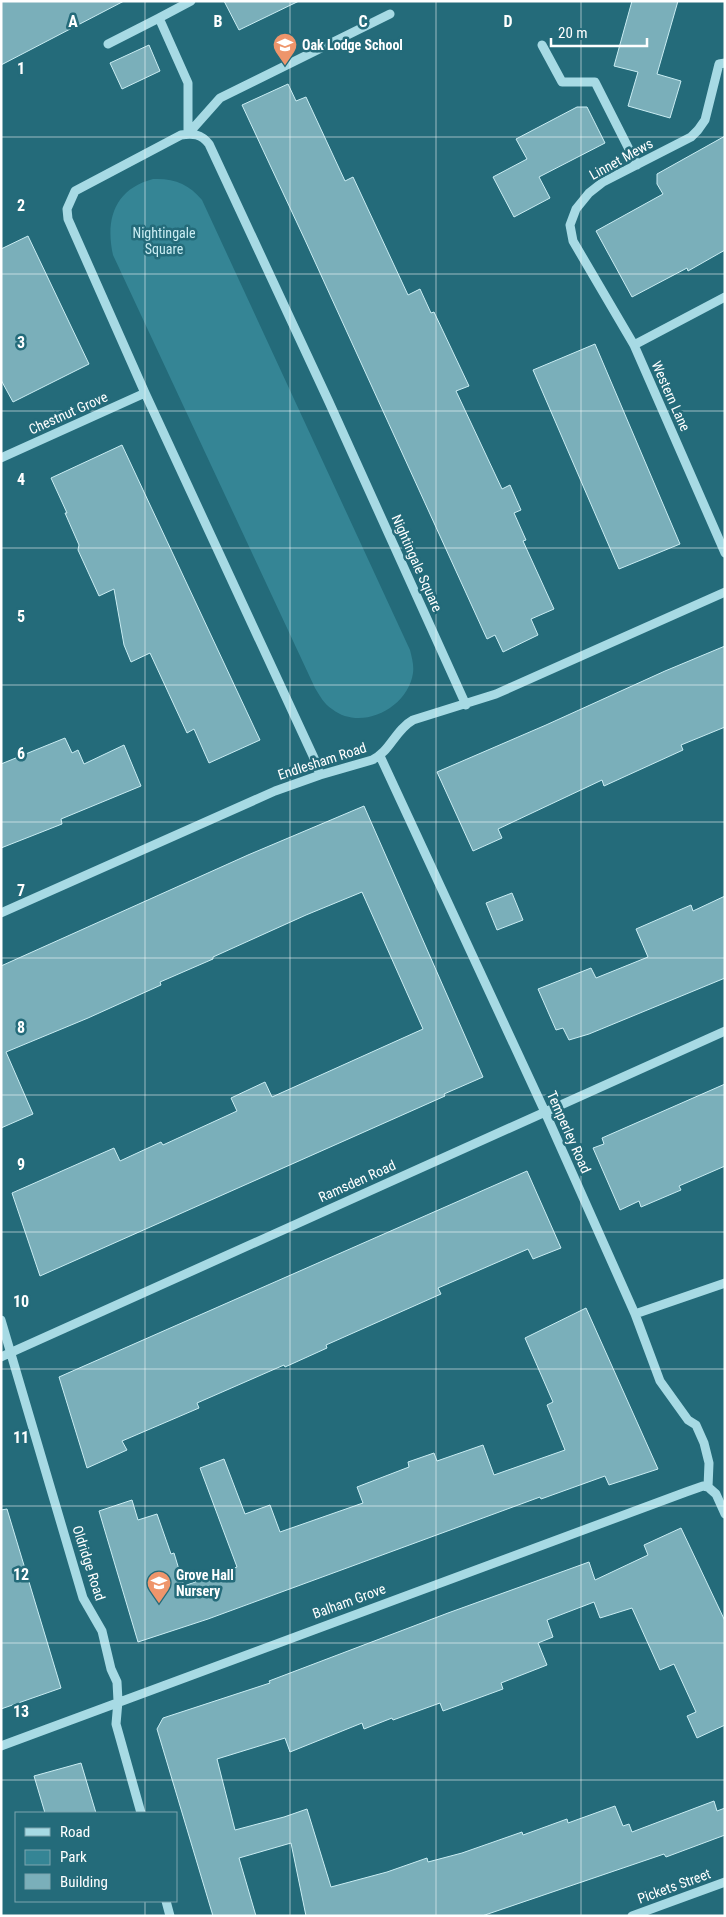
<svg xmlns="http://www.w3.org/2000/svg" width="726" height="1917" viewBox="0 0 726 1917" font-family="'Roboto Condensed',sans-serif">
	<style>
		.green { fill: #358595 }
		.building { fill: #7aafba; stroke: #caedf3 }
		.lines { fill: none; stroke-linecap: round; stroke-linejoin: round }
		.minor { stroke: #a7dae4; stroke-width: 9 }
		.grid { fill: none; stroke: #fff; stroke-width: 1; stroke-opacity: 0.55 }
		.labels { text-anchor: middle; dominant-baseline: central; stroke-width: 5; stroke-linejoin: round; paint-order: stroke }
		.poi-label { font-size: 14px; font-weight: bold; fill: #fff; stroke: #246b7a; text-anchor: start }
		.street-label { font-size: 14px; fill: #fff; stroke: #246b7a }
		.park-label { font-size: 14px; fill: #caedf3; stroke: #246b7a }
		.grid-label { font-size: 16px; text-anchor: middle; font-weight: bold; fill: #fff; stroke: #246b7a; stroke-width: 5; stroke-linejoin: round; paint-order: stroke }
	</style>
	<rect width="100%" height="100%" fill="#246b7a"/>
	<!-- green -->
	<path class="green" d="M 153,179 C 174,178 189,184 202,200 L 410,650 C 412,658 414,665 413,673 C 408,708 361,732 332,709 C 324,704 320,696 315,688 L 113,255 C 105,219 115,189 153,179 Z"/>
	<!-- building -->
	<path class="building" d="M 1,1 L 124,1 L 1,65 Z
		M 224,1 L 299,1 L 239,30 Z
		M 632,1 L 678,1 L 657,74 L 681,81 L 670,118 L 628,106 L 638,72 L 614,66 Z
		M 149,45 L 160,71 L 122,89 L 110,63 Z
		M 288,84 L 296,101 L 306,97 L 345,181 L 353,177 L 408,295 L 420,289 L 431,313 L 434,312 L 469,386 L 456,391 L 502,489 L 510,485 L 521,510 L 514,513 L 526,540 L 523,541 L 554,609 L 531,619 L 538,635 L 503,652 L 495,635 L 487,639 L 305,240 L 242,105 Z
		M 577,107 L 587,107 L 605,143 L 539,177 L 550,198 L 514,217 L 493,177 L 527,159 L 516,139 Z
		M 725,136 L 725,250 L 688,271 L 687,268 L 632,297 L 596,231 L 663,194 L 657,184 L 657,174 Z
		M 28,236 L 89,364 L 13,402 L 1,380 L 1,249 Z
		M 595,344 L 680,544 L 619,569 L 533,370 Z
		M 122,445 L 260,740 L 209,763 L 194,729 L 187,733 L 150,653 L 131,662 L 124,645 L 114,589 L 99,596 L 78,550 L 79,545 L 65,513 L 67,513 L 51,478 Z
		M 725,646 L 725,727 L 681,745 L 683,750 L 604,786 L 602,780 L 498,829 L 502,838 L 473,851 L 437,772 L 546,725 L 665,671 Z
		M 65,738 L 72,753 L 78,750 L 84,764 L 124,745 L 141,786 L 61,819 L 62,824 L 1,848 L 1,764 Z
		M 364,806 L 483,1077 L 444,1094 L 445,1096 L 40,1276 L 12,1193 L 114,1148 L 120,1161 L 161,1142 L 163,1145 L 237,1111 L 231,1098 L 265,1082 L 272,1097 L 423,1029 L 362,892 L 306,915 L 213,957 L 213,959 L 160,982 L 161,985 L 88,1018 L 6,1052 L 33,1114 L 1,1128 L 1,966 L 248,855 Z
		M 512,893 L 523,920 L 497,930 L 486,903 Z
		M 725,896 L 725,978 L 589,1034 L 569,1040 L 563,1028 L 556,1030 L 538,989 L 591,968 L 596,978 L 648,957 L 636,929 L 691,905 L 693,911 Z
		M 725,1084 L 725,1166 L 679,1186 L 681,1190 L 641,1207 L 639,1201 L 620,1210 L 593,1148 L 604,1144 L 602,1138 Z
		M 527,1171 L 561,1248 L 533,1259 L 528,1249 L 438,1288 L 441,1294 L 326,1345 L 327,1348 L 285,1367 L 284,1365 L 197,1403 L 199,1408 L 122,1441 L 127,1450 L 87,1468 L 59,1377 Z
		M 586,1308 L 658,1469 L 609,1485 L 605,1476 L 541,1499 L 540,1497 L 208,1619 L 138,1642 L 99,1511 L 132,1500 L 138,1520 L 157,1514 L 171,1554 L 174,1553 L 184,1586 L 237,1567 L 200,1468 L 224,1459 L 245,1514 L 270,1505 L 280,1532 L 363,1503 L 357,1487 L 409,1467 L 408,1462 L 434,1453 L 437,1461 L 483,1445 L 494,1475 L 565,1450 L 547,1405 L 553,1402 L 525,1338 Z
		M 7,1509 L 61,1688 L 1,1709 L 1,1510 Z
		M 681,1528 L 725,1621 L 725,1725 L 697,1738 L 687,1716 L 696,1712 L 674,1664 L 660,1670 L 632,1608 L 600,1618 L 594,1602 L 547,1620 L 553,1637 L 538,1643 L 547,1665 L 501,1683 L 503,1689 L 443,1711 L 440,1703 L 393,1720 L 392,1718 L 364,1729 L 362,1723 L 290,1752 L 285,1738 L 217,1759 L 235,1830 L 284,1817 L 307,1809 L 331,1887 L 387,1872 L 427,1858 L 428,1862 L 462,1853 L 522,1832 L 523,1835 L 567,1819 L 568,1823 L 615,1806 L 623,1826 L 629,1824 L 632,1832 L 714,1801 L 717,1811 L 725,1808 L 725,1835 L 666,1857 L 664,1854 L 482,1916 L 306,1916 L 291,1843 L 239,1858 L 256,1916 L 213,1916 L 157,1729 L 163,1718 L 270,1683 L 269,1681 L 448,1613 L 589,1562 L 595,1580 L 648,1555 L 644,1545 Z
		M 81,1763 L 96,1813 L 45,1813 L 34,1776 Z"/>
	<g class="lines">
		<!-- minor -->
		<path class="minor" d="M 159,18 L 191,1
			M 108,44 L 159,18 L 188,83 L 188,134
			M 542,45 L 562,82 L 595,82 L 637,165
			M 188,134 L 220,98 L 390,14
			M 725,297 L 634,345 L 725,553
			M 634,345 L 573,241 L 570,225 L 576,209 L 589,193 L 603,182 L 691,137 L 698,130 L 705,120 L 719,64 L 725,63
			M 1,458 L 145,393
			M 380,756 L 545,1112 L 635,1314 L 660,1381 L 688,1420 L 696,1425 L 704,1443 L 709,1463 L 708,1487
			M 320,775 L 314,758 L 145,393 L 68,219 L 67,209 L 75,191 L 181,135 C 193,133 201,134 209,144 L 329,402 L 466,705
			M 1,913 L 275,791 L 320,775 L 372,760 C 390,752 395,730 413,720 L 496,694 L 725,592
			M 635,1314 L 725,1283
			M 1,1320 L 83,1598 L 102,1631 L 111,1669 L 117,1682 L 118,1701 L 116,1724 L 141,1813
			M 1,1357 L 725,1031
			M 708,1487 L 716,1494 L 725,1514
			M 1,1746 L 686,1492 L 703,1486 L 708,1487
			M 166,1901 L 170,1916
			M 632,1916 L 725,1882"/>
	</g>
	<!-- grid -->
	<path class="grid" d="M 145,1 L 145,1813M 290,1 L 290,1916M 436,1 L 436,1916M 581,1 L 581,1916M 1,137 L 725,137M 1,274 L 725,274M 1,411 L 725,411M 1,548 L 725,548M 1,685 L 725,685M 1,822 L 725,822M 1,958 L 725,958M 1,1095 L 725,1095M 1,1232 L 725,1232M 1,1369 L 725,1369M 1,1506 L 725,1506M 1,1643 L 725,1643M 1,1780 L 725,1780M 145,1901 L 145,1916"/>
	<!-- icons -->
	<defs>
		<symbol id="school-pin" viewBox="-11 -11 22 30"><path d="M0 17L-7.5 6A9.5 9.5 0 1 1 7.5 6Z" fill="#ee956b" stroke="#246b7a"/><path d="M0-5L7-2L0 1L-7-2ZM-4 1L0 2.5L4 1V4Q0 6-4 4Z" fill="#fff"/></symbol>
	</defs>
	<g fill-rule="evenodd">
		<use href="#school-pin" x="271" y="31" width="28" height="38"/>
		<use href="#school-pin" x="145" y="1569" width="28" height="38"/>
	</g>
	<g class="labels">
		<!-- poi labels -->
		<g class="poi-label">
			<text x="302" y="45">Oak Lodge School</text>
			<text x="176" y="1575">Grove Hall<tspan x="176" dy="16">Nursery</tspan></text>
		</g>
		<!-- street labels -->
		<g class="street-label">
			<text transform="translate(621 159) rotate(-29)">Linnet Mews</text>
			<text transform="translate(671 396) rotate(66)">Western Lane</text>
			<text transform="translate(68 413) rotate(-24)">Chestnut Grove</text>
			<text transform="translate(417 563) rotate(66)">Nightingale Square</text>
			<text transform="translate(322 761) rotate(-18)">Endlesham Road</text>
			<text transform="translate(569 1132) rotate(66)">Temperley Road</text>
			<text transform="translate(357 1181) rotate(-24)">Ramsden Road</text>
			<text transform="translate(89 1563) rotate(72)">Oldridge Road</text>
			<text transform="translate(349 1601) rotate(-20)">Balham Grove</text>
			<text transform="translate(674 1886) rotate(-20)">Pickets Street</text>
		</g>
		<!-- park labels -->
		<g class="park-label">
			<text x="164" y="233">Nightingale<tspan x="164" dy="16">Square</tspan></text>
		</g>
	</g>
	<g class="grid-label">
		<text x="73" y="27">A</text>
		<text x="218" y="27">B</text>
		<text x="363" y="27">C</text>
		<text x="508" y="27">D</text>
		<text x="21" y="74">1</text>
		<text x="21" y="211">2</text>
		<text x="21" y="348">3</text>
		<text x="21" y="485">4</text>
		<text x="21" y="622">5</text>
		<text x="21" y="759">6</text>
		<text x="21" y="896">7</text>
		<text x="21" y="1033">8</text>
		<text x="21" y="1170">9</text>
		<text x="21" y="1307">10</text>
		<text x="21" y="1443">11</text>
		<text x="21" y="1580">12</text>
		<text x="21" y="1717">13</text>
	</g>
	<!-- border -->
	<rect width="726" height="1917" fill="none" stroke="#ffffff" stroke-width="5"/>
	<!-- legend -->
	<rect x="15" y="1812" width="162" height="90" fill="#246b7a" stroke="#7ca6af"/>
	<rect x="25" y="1828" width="25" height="8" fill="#a7dae4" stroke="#7ca6af"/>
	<text x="60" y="1837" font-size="15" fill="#ffffff">Road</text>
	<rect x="25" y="1850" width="25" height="15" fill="#358595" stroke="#7ca6af"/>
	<text x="60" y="1862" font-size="15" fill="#ffffff">Park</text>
	<rect x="25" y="1874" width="25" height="15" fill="#7aafba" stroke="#7ca6af"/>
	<text x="60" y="1887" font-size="15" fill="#ffffff">Building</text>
	<!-- scale -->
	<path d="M551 38v8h96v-8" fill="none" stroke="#ffffff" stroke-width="2.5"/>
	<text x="558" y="38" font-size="15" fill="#ffffff" stroke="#246b7a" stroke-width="4" paint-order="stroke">20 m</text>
</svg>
